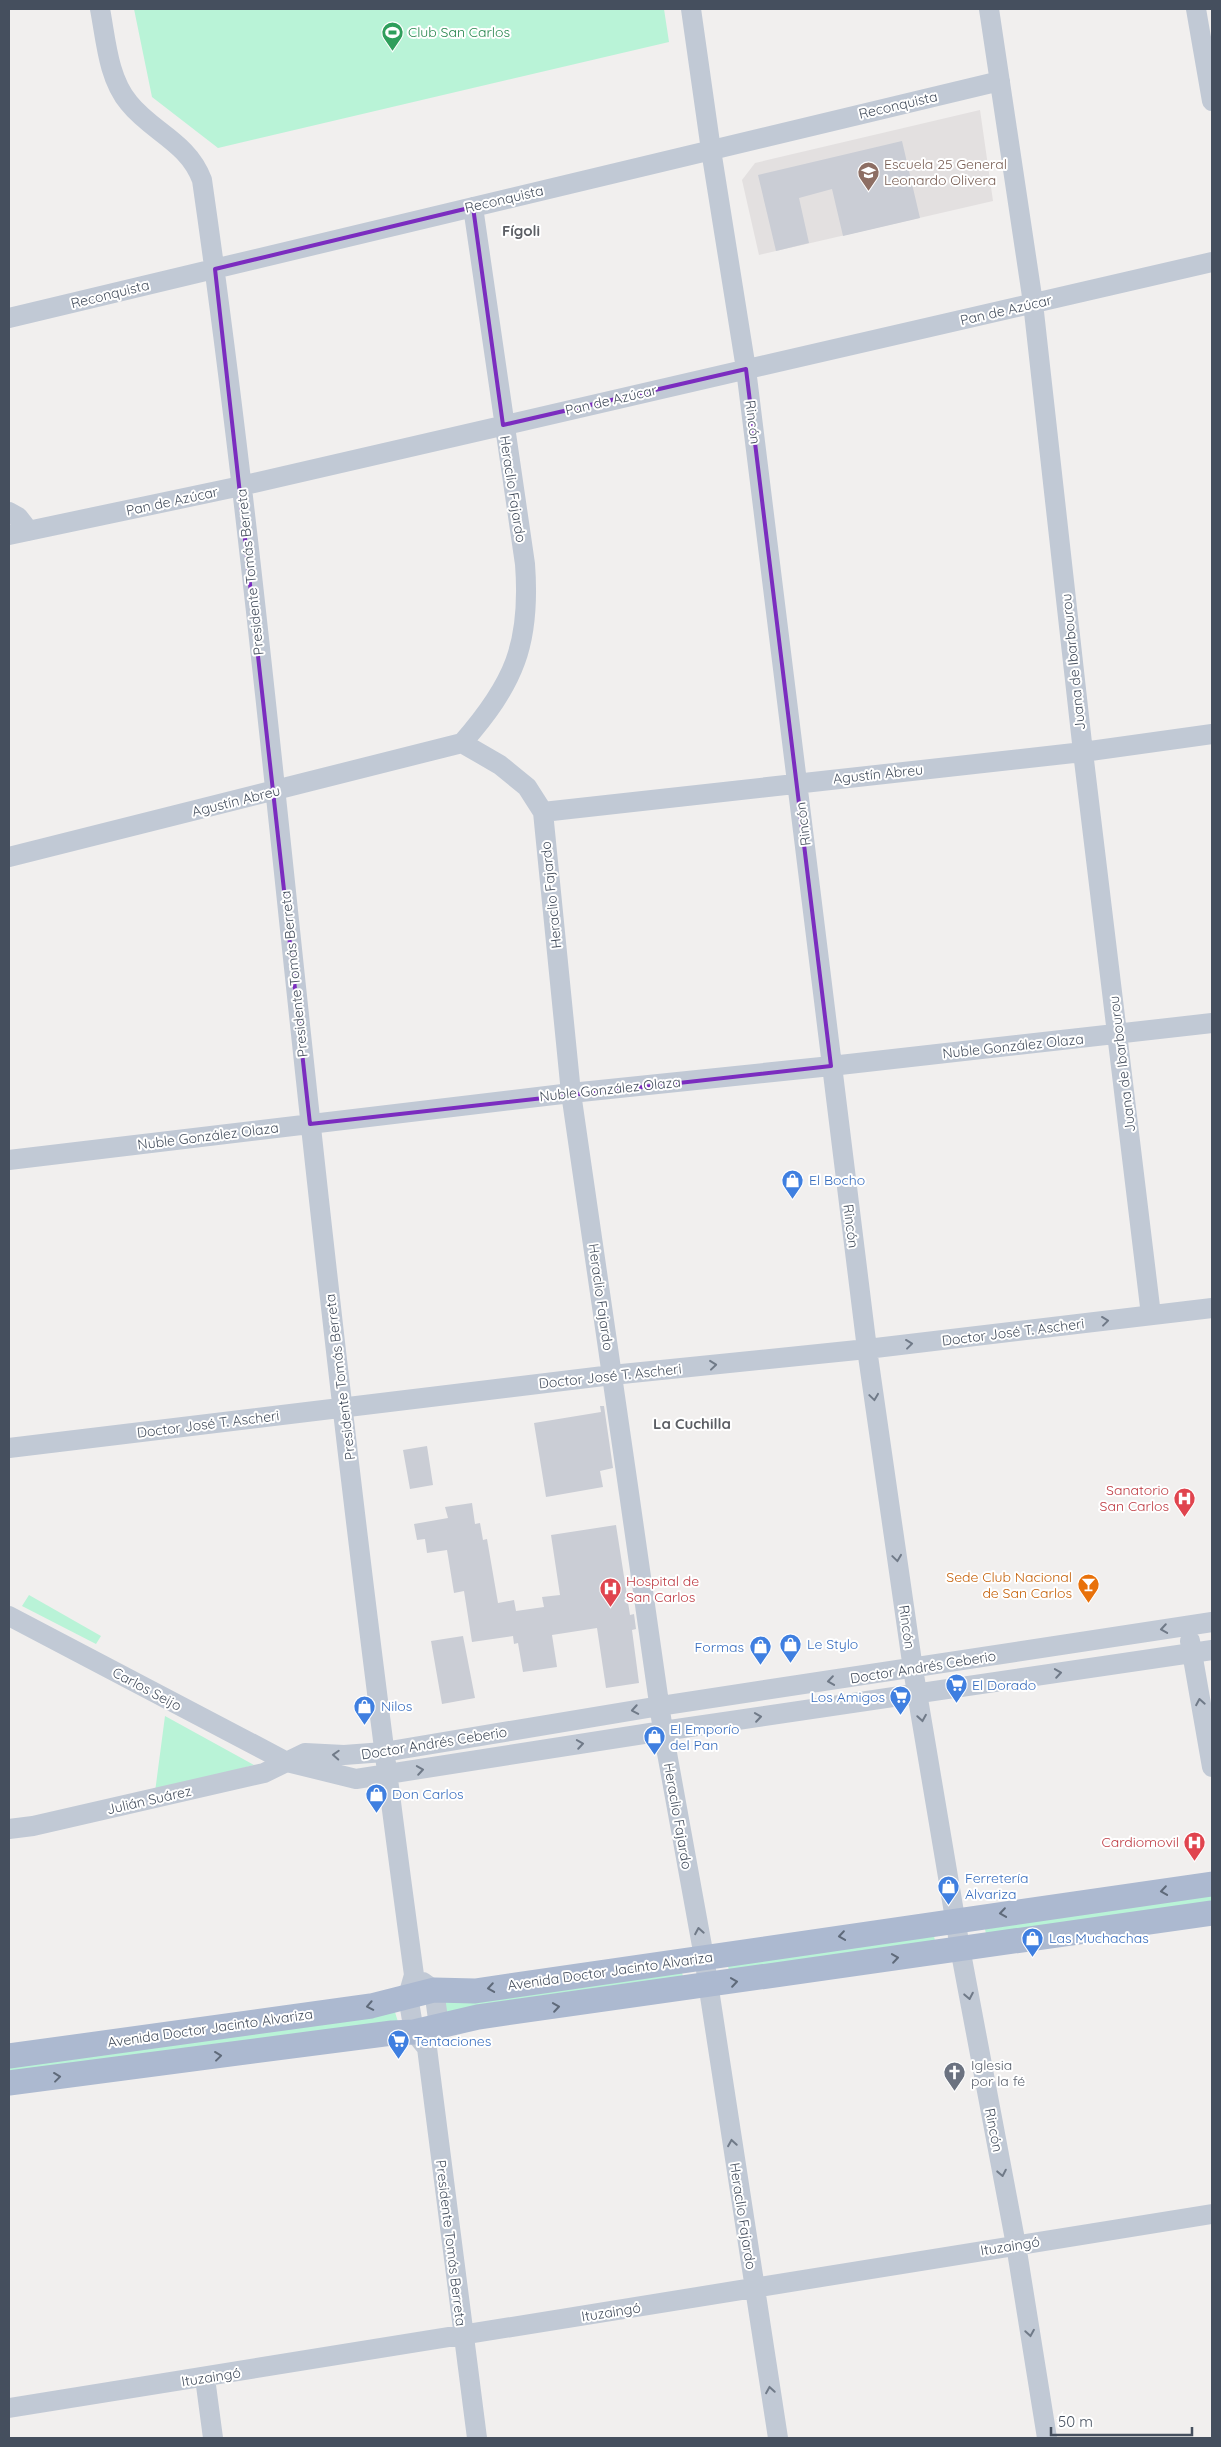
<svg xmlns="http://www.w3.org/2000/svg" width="1221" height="2447" viewBox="0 0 1221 2447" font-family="Quicksand,sans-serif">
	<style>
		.education { fill: #e3e0e0 }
		.green { fill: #b9f3d7 }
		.building { fill: #cacdd5 }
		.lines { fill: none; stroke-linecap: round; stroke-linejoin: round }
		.minor { stroke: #c1c9d5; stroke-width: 20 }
		.major { stroke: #acb9d0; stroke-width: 25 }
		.oneway { stroke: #707a88 }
		.oneway2 { stroke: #5f6a7a }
		.marked { fill: none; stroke: #7b2cbf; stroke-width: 4; stroke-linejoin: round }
		.labels { text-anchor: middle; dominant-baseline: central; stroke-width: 4; stroke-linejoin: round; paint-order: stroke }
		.leisure-label { font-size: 14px; fill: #27864d; stroke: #fff; text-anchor: start }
		.street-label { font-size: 14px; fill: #454f5e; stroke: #fff }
		.education-label { font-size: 14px; fill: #785e54; stroke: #fff; text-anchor: start }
		.shop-label { font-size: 14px; fill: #366cbe; stroke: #fff; text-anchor: start }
		.health-label { font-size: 14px; fill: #be3a42; stroke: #fff; text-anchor: end }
		.food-label { font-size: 14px; fill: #c56008; stroke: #fff; text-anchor: end }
		.worship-label { font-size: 14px; fill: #5b616d; stroke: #fff; text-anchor: start }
		.neighbourhood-label { font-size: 15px; font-weight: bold; fill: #5b5e64; stroke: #fff }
	</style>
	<rect width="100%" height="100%" fill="#f1efee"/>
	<!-- education -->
	<path class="education" d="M 980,110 L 993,201 L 759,255 L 742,180 L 755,163 Z"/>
	<!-- green -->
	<path class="green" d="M 134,9 L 664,9 L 669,42 L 218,148 L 152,97 Z
		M 29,1595 L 101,1636 L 96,1644 L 22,1606 Z
		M 165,1716 L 254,1765 L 155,1792 Z
		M 1212,1895 L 1212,1903 L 986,1934 L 985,1929 Z
		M 934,1936 L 935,1941 L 729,1971 L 728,1966 Z
		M 682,1972 L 683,1977 L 447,2013 L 443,1998 Z
		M 395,2012 L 398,2022 L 9,2075 L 9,2068 Z"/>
	<!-- building -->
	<path class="building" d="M 902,141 L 920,218 L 843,236 L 832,189 L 799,198 L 809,243 L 776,251 L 758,175 Z
		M 600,1406 L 604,1406 L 613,1468 L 600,1471 L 603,1487 L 546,1497 L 534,1423 L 601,1412 Z
		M 427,1446 L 433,1485 L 410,1489 L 403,1450 Z
		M 472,1503 L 475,1524 L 480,1523 L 483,1540 L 487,1539 L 498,1603 L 514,1600 L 516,1611 L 544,1607 L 542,1597 L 560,1595 L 551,1535 L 616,1525 L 630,1615 L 634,1614 L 636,1629 L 632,1630 L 639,1683 L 606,1688 L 597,1628 L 552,1635 L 557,1667 L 523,1672 L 518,1643 L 514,1644 L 513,1636 L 472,1642 L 464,1591 L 454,1593 L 447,1550 L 427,1553 L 425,1539 L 417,1540 L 414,1524 L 448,1518 L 445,1507 Z
		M 463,1636 L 475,1698 L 442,1704 L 431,1641 Z"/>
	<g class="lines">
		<!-- minor -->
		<path class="minor" d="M 100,9 C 106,40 108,78 129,103 C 152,132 188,142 202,180 C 247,492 276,805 310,1118 C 341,1404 375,1690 414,1975 L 408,1996 L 414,2032 L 427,2048 L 477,2438
			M 691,9 L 711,150 L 746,369 L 867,1349 L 913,1669 L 960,1948 L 1016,2245 L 1047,2438
			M 989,9 L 1033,303 L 1083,752 L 1151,1315
			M 1196,9 L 1212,101
			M 9,318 L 1000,81
			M 9,512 L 18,517 L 29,531
			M 9,535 L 241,486 L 1212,262
			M 462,743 L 500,765 L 527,787 L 543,812 L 571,1093 L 629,1493 L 663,1731 L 704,1957 L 778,2438
			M 462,743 C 514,684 531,644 525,564 L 473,207
			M 543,812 L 1083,752 L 1212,734
			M 9,857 L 462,743
			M 9,1160 L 571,1093 L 831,1066 L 1212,1023
			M 9,1448 L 612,1375 L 867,1349 L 1212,1308
			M 9,1616 L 287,1762 L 356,1779 L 663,1731 L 1212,1650
			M 1190,1641 L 1212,1767
			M 9,1829 L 33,1826 L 264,1773 L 305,1753 L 344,1755 L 384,1752 L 660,1706 L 1212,1622
			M 423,1982 L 434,1990 L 439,2026 L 432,2038
			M 205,2378 L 213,2438
			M 9,2408 L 1212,2214"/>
		<!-- major -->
		<path class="major" d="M 9,2056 L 371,2006 L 434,1990 L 475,1991 L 1212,1884
			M 9,2083 L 392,2033 L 414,2032 L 478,2017 L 1212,1913"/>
	</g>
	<!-- one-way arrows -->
	<defs><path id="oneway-chevron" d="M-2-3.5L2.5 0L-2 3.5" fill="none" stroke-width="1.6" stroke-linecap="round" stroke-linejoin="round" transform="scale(1.25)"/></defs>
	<g class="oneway">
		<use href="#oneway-chevron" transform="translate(1105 1321) rotate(-7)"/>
		<use href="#oneway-chevron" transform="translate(909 1344) rotate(-7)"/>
		<use href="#oneway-chevron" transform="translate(713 1365) rotate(-6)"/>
		<use href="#oneway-chevron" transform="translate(874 1397) rotate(82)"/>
		<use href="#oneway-chevron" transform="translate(897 1558) rotate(82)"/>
		<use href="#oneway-chevron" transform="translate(1164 1629) rotate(171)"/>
		<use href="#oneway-chevron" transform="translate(1058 1673) rotate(-9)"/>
		<use href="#oneway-chevron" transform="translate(831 1681) rotate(172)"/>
		<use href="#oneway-chevron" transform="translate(1200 1702) rotate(-100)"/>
		<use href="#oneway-chevron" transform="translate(635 1710) rotate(170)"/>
		<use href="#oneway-chevron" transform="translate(758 1717) rotate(-8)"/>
		<use href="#oneway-chevron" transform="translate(922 1718) rotate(81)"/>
		<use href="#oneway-chevron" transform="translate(580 1744) rotate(-9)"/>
		<use href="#oneway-chevron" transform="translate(336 1755) rotate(-177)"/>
		<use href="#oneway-chevron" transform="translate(420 1770) rotate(-9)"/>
		<use href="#oneway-chevron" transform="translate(699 1931) rotate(-100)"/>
		<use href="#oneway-chevron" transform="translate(969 1996) rotate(79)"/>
		<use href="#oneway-chevron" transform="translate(732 2143) rotate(-99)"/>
		<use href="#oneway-chevron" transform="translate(1002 2173) rotate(79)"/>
		<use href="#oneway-chevron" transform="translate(1030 2333) rotate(81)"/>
		<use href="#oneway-chevron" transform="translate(770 2390) rotate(-99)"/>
	</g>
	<g class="oneway2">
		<use href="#oneway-chevron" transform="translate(1164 1891) rotate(172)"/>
		<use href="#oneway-chevron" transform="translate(1003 1913) rotate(172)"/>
		<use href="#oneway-chevron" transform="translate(842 1936) rotate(172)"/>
		<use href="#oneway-chevron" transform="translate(895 1958) rotate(-8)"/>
		<use href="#oneway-chevron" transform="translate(734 1982) rotate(-8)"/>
		<use href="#oneway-chevron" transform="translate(491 1988) rotate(171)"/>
		<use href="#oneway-chevron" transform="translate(370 2006) rotate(169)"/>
		<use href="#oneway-chevron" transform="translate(556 2007) rotate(-8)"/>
		<use href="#oneway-chevron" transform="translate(218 2056) rotate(-7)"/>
		<use href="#oneway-chevron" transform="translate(57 2077) rotate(-7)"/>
	</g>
	<!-- marked area -->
	<path class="marked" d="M 473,207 L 503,425 L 746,369 L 831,1066 L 310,1124 L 215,269 Z"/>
	<!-- icons -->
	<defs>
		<symbol id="stadium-pin" viewBox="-11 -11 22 30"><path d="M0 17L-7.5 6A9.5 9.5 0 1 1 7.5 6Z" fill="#2e9e5b" stroke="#fff"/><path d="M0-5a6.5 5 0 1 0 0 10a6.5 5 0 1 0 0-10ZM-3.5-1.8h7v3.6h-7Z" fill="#fff"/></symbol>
		<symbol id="school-pin" viewBox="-11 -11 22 30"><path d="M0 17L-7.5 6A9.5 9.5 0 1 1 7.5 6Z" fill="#8d6e63" stroke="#fff"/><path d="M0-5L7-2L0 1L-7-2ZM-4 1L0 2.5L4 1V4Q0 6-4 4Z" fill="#fff"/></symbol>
		<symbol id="shop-pin" viewBox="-11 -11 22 30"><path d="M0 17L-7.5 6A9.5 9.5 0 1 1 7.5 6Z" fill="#3f7fe0" stroke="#fff"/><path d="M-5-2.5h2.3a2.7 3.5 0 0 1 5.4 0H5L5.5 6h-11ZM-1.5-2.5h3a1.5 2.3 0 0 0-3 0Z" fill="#fff"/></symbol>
		<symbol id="hospital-pin" viewBox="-11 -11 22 30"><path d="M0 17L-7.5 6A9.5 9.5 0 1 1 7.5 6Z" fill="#e0444e" stroke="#fff"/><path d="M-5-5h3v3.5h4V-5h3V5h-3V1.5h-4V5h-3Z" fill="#fff"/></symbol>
		<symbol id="bar-pin" viewBox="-11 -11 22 30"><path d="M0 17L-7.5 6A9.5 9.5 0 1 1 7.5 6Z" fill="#e8710a" stroke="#fff"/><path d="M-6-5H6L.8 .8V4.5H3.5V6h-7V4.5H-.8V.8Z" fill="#fff"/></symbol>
		<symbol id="supermarket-pin" viewBox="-11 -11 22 30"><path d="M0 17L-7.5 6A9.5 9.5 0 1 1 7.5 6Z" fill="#3f7fe0" stroke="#fff"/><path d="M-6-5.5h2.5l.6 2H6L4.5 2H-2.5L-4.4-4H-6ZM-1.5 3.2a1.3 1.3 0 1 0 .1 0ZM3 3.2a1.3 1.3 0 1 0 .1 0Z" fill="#fff"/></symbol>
		<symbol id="church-pin" viewBox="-11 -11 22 30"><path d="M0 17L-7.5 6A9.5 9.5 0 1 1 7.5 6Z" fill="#6b7280" stroke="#fff"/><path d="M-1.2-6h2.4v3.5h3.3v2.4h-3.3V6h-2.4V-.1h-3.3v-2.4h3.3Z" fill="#fff"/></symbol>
	</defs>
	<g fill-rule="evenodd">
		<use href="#stadium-pin" x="380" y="20" width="25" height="34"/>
		<use href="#school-pin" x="856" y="160" width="25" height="34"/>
		<use href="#shop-pin" x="780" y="1168" width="25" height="34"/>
		<use href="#hospital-pin" x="1172" y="1486" width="25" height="34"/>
		<use href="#bar-pin" x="1076" y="1572" width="25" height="34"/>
		<use href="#hospital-pin" x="598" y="1576" width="25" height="34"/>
		<use href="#shop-pin" x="778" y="1632" width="25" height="34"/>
		<use href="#shop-pin" x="748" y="1634" width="25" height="34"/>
		<use href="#supermarket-pin" x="944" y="1672" width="25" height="34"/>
		<use href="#supermarket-pin" x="888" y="1684" width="25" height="34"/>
		<use href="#shop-pin" x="352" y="1694" width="25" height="34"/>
		<use href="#shop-pin" x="642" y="1724" width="25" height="34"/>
		<use href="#shop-pin" x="364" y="1782" width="25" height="34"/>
		<use href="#hospital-pin" x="1182" y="1830" width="25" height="34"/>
		<use href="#shop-pin" x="936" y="1874" width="25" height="34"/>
		<use href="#shop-pin" x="1020" y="1926" width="25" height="34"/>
		<use href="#supermarket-pin" x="386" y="2028" width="25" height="34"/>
		<use href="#church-pin" x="942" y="2060" width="25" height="34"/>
	</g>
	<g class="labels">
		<!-- leisure labels -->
		<g class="leisure-label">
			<text x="408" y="32">Club San Carlos</text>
		</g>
		<!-- street labels -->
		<g class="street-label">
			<text transform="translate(898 105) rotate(-13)">Reconquista</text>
			<text transform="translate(504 199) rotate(-13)">Reconquista</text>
			<text transform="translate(110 294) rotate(-14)">Reconquista</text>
			<text transform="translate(1006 310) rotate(-13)">Pan de Azúcar</text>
			<text transform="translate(611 400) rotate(-13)">Pan de Azúcar</text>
			<text transform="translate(753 422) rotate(83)">Rincón</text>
			<text transform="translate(513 489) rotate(81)">Heraclio Fajardo</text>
			<text transform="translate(172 501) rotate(-12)">Pan de Azúcar</text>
			<text transform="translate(250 572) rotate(-96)">Presidente Tomás Berreta</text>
			<text transform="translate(1073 662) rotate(-96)">Juana de Ibarbourou</text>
			<text transform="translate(878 774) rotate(-6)">Agustín Abreu</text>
			<text transform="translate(236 801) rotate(-14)">Agustín Abreu</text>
			<text transform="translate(803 824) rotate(-97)">Rincón</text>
			<text transform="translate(551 895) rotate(-96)">Heraclio Fajardo</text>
			<text transform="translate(294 974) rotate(-96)">Presidente Tomás Berreta</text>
			<text transform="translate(1013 1046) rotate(-6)">Nuble González Olaza</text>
			<text transform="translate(1122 1064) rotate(-97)">Juana de Ibarbourou</text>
			<text transform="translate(610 1089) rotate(-6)">Nuble González Olaza</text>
			<text transform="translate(208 1136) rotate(-7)">Nuble González Olaza</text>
			<text transform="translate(851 1226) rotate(83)">Rincón</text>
			<text transform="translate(601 1297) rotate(82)">Heraclio Fajardo</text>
			<text transform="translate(1013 1332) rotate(-7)">Doctor José T. Ascheri</text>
			<text transform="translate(610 1376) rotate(-6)">Doctor José T. Ascheri</text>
			<text transform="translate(340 1377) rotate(-97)">Presidente Tomás Berreta</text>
			<text transform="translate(208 1424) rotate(-7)">Doctor José T. Ascheri</text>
			<text transform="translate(907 1627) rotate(82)">Rincón</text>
			<text transform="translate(923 1667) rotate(-9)">Doctor Andrés Ceberio</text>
			<text transform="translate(147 1689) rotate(28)">Carlos Seijo</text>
			<text transform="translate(434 1743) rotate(-9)">Doctor Andrés Ceberio</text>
			<text transform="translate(149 1800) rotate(-13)">Julián Suárez</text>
			<text transform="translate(678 1816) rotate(80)">Heraclio Fajardo</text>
			<text transform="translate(610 1971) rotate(-8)">Avenida Doctor Jacinto Alvariza</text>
			<text transform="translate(210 2028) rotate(-8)">Avenida Doctor Jacinto Alvariza</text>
			<text transform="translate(994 2130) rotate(79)">Rincón</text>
			<text transform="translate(743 2216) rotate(81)">Heraclio Fajardo</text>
			<text transform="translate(451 2243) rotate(83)">Presidente Tomás Berreta</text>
			<text transform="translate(1010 2246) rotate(-9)">Ituzaingó</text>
			<text transform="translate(611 2312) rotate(-9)">Ituzaingó</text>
			<text transform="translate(211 2377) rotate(-9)">Ituzaingó</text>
		</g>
		<!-- education labels -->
		<g class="education-label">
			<text x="884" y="164">Escuela 25 General<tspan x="884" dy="16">Leonardo Olivera</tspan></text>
		</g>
		<!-- shop labels -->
		<g class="shop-label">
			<text x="809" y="1180">El Bocho</text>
			<text x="807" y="1644">Le Stylo</text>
			<text x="744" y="1647" text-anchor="end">Formas</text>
			<text x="972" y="1685">El Dorado</text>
			<text x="885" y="1697" text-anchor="end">Los Amigos</text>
			<text x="381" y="1706">Nilos</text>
			<text x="670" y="1729">El Emporío<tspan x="670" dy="16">del Pan</tspan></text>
			<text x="392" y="1794">Don Carlos</text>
			<text x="965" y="1878">Ferretería<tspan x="965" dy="16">Alvariza</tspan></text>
			<text x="1049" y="1938">Las Muchachas</text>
			<text x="414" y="2041">Tentaciones</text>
		</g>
		<!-- health labels -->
		<g class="health-label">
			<text x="1169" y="1490">Sanatorio<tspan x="1169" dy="16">San Carlos</tspan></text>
			<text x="626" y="1581" text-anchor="start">Hospital de<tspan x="626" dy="16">San Carlos</tspan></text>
			<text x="1179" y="1842">Cardiomovil</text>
		</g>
		<!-- food labels -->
		<g class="food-label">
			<text x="1072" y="1577">Sede Club Nacional<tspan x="1072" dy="16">de San Carlos</tspan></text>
		</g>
		<!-- worship labels -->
		<g class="worship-label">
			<text x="971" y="2065">Iglesia<tspan x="971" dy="16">por la fé</tspan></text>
		</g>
		<!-- neighbourhood labels -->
		<g class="neighbourhood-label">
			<text x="521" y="230">Fígoli</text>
			<text x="692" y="1423">La Cuchilla</text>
		</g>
	</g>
	<!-- border -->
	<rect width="1221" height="2447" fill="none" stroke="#454f5e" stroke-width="20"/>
	<!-- scale -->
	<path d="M1051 2427v8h141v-8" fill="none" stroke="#454f5e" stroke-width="2.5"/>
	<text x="1058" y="2427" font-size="15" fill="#454f5e" stroke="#ffffff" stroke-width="4" paint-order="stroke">50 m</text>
</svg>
